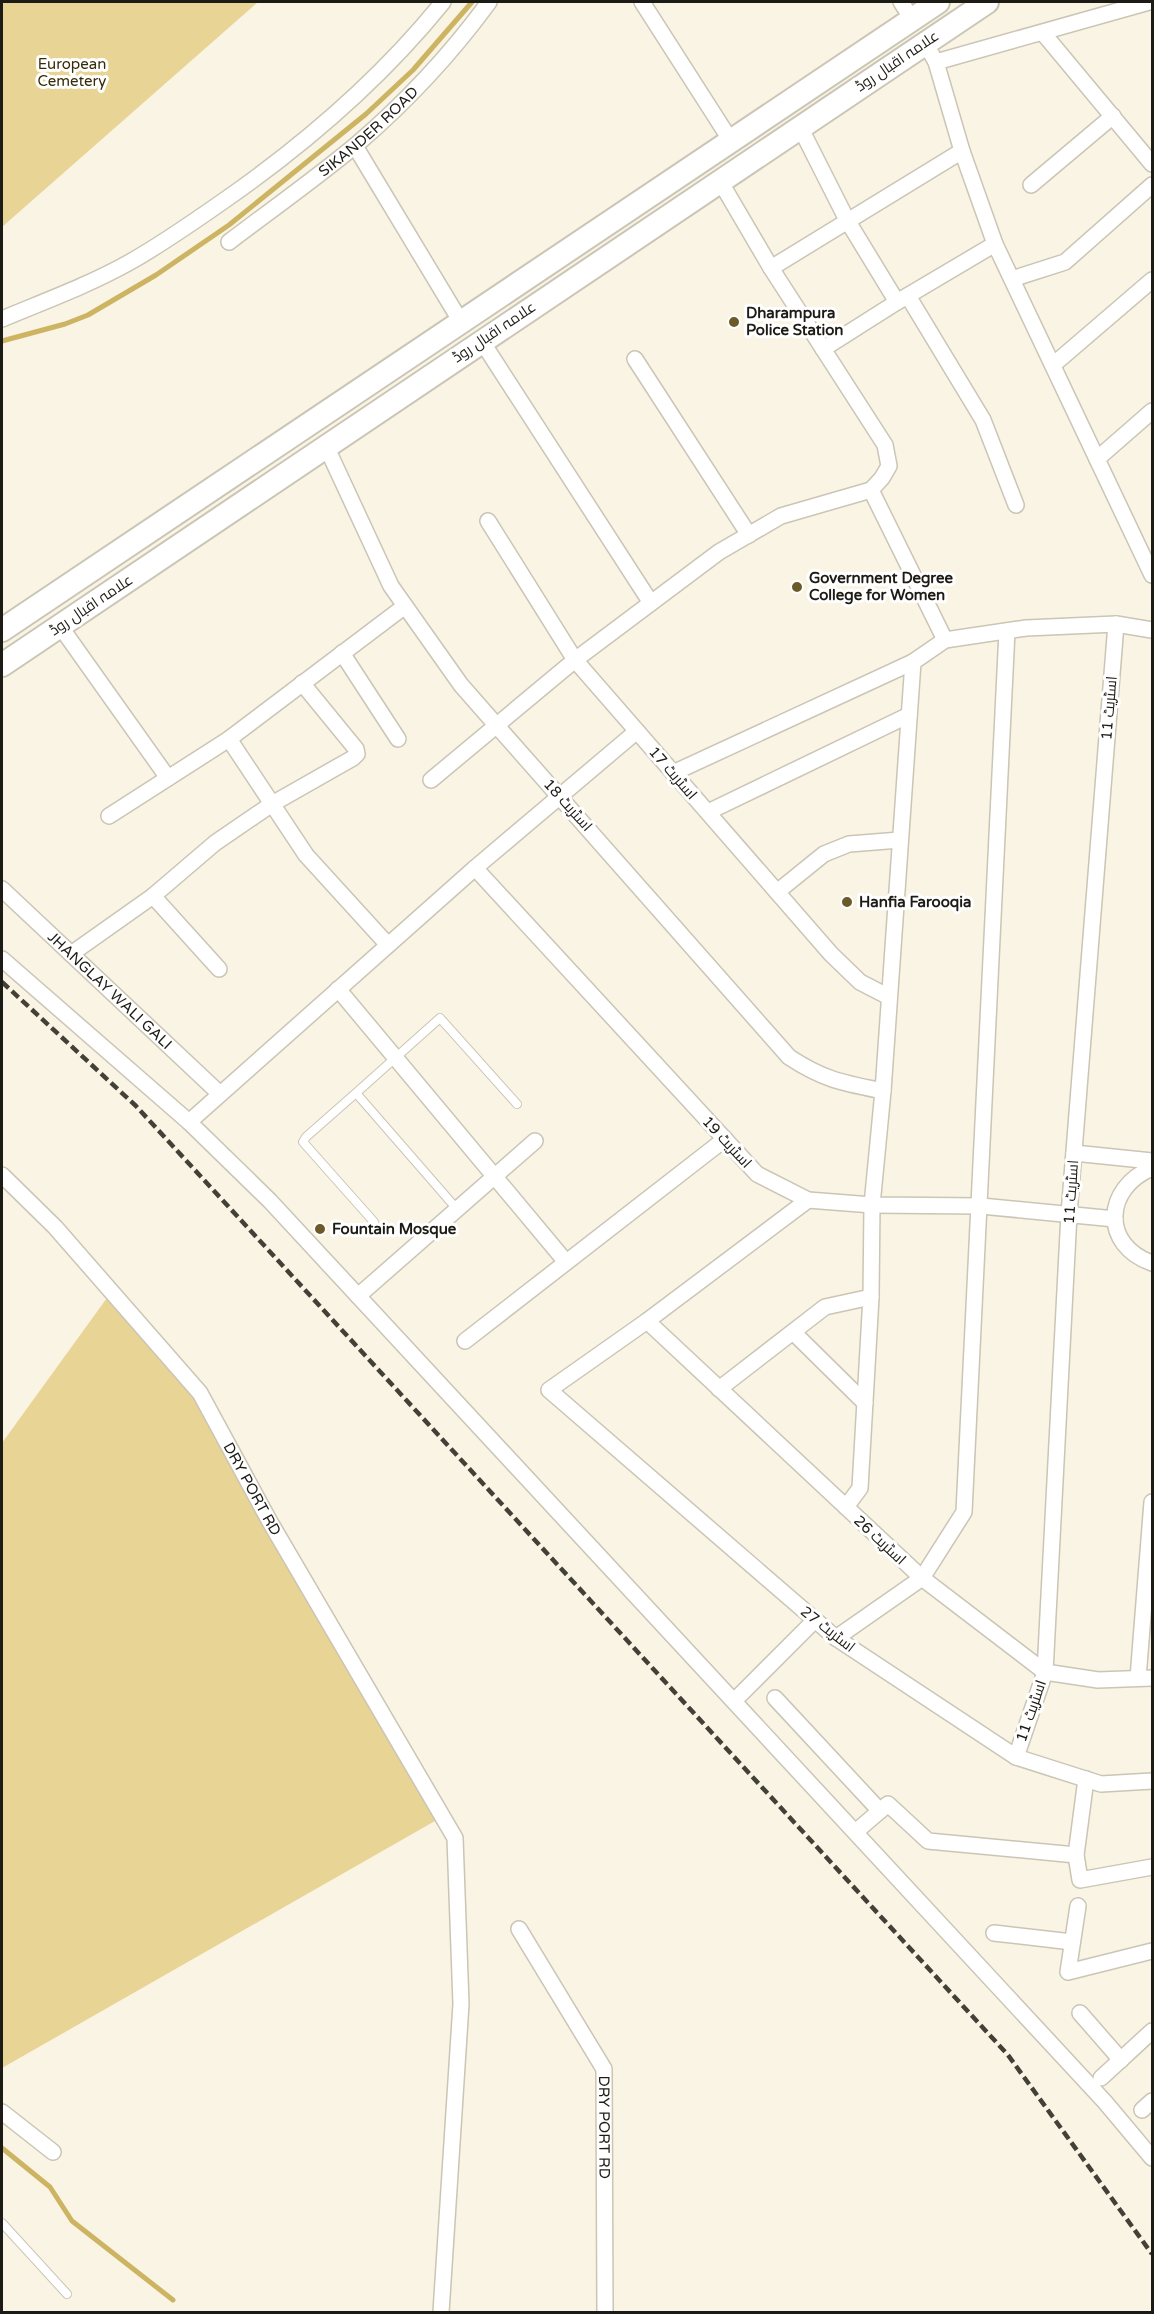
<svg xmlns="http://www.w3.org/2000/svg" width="1154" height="2314" viewBox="0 0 1154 2314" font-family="'Varela Round',Cairo,sans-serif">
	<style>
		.green { fill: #e8d495 }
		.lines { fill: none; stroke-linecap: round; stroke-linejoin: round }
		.stream { stroke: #cdb462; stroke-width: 5 }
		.service-casing { stroke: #cac5b5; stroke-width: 10 }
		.minor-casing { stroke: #cac5b5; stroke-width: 18 }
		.primary-casing { stroke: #cac5b5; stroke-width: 26 }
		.service { stroke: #fff; stroke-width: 8 }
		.minor { stroke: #fff; stroke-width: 15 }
		.primary { stroke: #fff; stroke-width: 22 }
		.rail { stroke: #434038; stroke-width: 4.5; stroke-dasharray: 9 4.5; stroke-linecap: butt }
		.poi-dot { fill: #6b5b29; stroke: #fff; stroke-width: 2 }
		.labels { text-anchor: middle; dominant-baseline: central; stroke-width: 6; stroke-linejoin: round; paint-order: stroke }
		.street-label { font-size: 15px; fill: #1d1b15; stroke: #fff }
		.park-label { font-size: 15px; fill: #372c07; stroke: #fff }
		.poi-label { font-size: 15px; font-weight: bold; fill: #1d1b15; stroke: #fff; text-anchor: start }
	</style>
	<rect width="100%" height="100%" fill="#f9f4e3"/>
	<!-- green -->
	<path class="green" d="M 2,2 L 258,2 L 2,227 Z
		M 112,1291 L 200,1393 L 442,1817 L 2,2068 L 2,1443 Z"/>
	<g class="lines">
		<!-- stream -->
		<path class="stream" d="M 2,341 L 65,324 L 88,315 L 156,275 L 229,225 L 366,114 L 413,70 L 472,2
			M 2,2148 L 50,2187 L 72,2221 L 173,2300"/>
		<defs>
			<path id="service" d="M 356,1093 L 440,1018 L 517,1104
				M 374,1222 L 303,1142 L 306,1137 L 356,1093 L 456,1208
				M 2,2223 L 67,2294"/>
			<g id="minor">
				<path d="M 642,2 L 731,141"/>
				<path d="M 901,2 L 912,19"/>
				<path d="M 1043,33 L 1152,164"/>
				<path d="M 925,43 L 936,62 L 962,151 L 995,244 L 1152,575"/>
				<path d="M 936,62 L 1149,2"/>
				<path d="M 800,127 L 847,220 L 897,302"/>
				<path d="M 355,146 L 461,322"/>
				<path d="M 720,181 L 771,268 L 885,445 L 889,466 L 882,478 L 871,490 L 945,640"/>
				<path d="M 1031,185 L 1113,116"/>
				<path id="s1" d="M 229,242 C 271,210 315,179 356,145 C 405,103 451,54 489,2"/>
				<path d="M 771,268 L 962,151"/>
				<path d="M 1012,279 L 1065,262 L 1152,185"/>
				<path d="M 908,296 L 983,420 L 1016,505"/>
				<path d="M 2,319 C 45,301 89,285 130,262 C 162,244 192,223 222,202 C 304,145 380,80 443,2"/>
				<path d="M 481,340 L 651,603"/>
				<path d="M 823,349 L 897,302 L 995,244"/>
				<path d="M 635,359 L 749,535"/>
				<path d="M 1053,365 L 1152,280"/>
				<path d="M 326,446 L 391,586 L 461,685 L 497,726 L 789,1057 C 824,1080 843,1083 883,1091"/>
				<path d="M 1097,459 L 1152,411"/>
				<path d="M 488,521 L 575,660 L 831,954 L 860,982 L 889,997"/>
				<path d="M 60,626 L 168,778"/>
				<path d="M 342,653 L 398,739"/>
				<path d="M 637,731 L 475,868 L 189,1122 L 270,1201 L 1105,2102 L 1152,2158"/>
				<path d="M 229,739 L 306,855 L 388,945"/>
				<path d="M 673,773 L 913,662"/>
				<path d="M 431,780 L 575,660 L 719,552 L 781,516 L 871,490"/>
				<path d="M 708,812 L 909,715"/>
				<path d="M 109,816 L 229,739 L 405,606"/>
				<path d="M 475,868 L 757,1174 L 808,1200 L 872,1205 L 981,1206 L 1115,1219"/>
				<path id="s2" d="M 2,889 L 219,1093"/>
				<path d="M 777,892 L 824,854 L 849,844 L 900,840"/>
				<path d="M 153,896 L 219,969"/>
				<path d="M 71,954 L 153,896 L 215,843 L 272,804 L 353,758 L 357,754 L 356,749 L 302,683"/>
				<path d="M 2,959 L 189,1122"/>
				<path d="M 338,989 L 566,1262"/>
				<path d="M 1074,1153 L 1152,1161"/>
				<path d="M 1152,1168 C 1104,1188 1101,1245 1152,1263"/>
				<path id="s3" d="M 2,1175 L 55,1227 L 200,1393 L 270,1522 L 455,1838 L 461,2004 L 441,2312"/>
				<path d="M 808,1200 L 647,1321 L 549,1390 L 836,1638 L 1016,1757 L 1101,1784 L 1152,1781"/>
				<path d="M 358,1296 L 535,1141"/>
				<path d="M 647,1321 L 922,1578 L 1045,1672 L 1098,1680 L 1152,1678"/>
				<path d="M 793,1332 L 865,1403"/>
				<path d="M 465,1341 L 725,1139"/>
				<path d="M 719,1389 L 825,1307 L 871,1297"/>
				<path d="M 846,1507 L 860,1488 L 871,1297 L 872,1205 L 883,1091 L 913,662 L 945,640 L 1026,628 L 1116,624 L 1152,630"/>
				<path d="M 836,1638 L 922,1578 L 964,1512 L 1007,631"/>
				<path d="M 1138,1678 L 1152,1502"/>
				<path d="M 738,1697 L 815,1620"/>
				<path d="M 775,1698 L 880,1811"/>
				<path d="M 1016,1757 L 1045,1672 L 1069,1214 L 1116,624"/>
				<path d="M 1086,1779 L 1076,1855 L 1080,1880 L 1152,1867"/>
				<path d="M 860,1828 L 888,1804 L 928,1841 L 1076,1855"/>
				<path d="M 1078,1906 L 1068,1972 L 1152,1951"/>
				<path id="s4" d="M 519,1929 L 604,2069 L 605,2312"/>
				<path d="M 994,1933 L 1072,1942"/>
				<path d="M 1080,2013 L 1121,2060"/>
				<path d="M 1101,2078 L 1152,2031"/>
				<path d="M 1142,2110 L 1152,2101"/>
				<path d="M 2,2112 L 53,2152"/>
			</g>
			<path id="primary" d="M 2,630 L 938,2
				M 2,665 L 987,2"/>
		</defs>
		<!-- service casing -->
		<use href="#service" class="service-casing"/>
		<!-- minor casing -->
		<use href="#minor" class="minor-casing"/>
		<!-- primary casing -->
		<use href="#primary" class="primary-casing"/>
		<!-- service -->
		<use href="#service" class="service"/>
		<!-- minor -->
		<use href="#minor" class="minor"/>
		<!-- primary -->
		<use href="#primary" class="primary"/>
		<!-- rail -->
		<path class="rail" d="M 2,982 L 136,1106 L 1008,2055 L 1152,2254"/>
	</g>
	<!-- markers -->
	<g class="poi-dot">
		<circle cx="734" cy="322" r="6"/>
		<circle cx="797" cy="587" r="6"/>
		<circle cx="847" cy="902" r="6"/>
		<circle cx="320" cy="1229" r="6"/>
	</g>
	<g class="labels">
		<!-- street labels -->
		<g class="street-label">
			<text transform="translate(897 61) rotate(-34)">علامہ اقبال روڈ</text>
			<text stroke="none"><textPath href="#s1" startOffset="178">SIKANDER ROAD</textPath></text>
			<text transform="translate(494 332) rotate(-34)">علامہ اقبال روڈ</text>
			<text transform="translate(91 605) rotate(-34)">علامہ اقبال روڈ</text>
			<text transform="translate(1109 708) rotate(-85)">اسٹریٹ 11</text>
			<text transform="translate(673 773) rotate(49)">اسٹریٹ 17</text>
			<text transform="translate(568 805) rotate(48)">اسٹریٹ 18</text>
			<text stroke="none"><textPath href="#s2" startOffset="148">JHANGLAY WALI GALI</textPath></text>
			<text transform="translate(727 1142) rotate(47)">اسٹریٹ 19</text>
			<text transform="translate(1071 1192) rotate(-86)">اسٹریٹ 11</text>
			<text stroke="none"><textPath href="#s3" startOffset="404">DRY PORT RD</textPath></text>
			<text transform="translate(880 1540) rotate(43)">اسٹریٹ 26</text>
			<text transform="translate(828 1629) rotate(38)">اسٹریٹ 27</text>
			<text transform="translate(1031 1711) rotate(-71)">اسٹریٹ 11</text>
			<text stroke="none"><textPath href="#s4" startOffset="222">DRY PORT RD</textPath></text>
		</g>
		<!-- park labels -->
		<g class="park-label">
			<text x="72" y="64">European<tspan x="72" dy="17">Cemetery</tspan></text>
		</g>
		<!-- poi labels -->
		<g class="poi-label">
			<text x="746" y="313">Dharampura<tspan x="746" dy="17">Police Station</tspan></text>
			<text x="809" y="578">Government Degree<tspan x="809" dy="17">College for Women</tspan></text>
			<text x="859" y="902">Hanfia Farooqia</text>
			<text x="332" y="1229">Fountain Mosque</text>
		</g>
	</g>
	<!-- border -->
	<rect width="1154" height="2314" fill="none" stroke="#1d1b15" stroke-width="6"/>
</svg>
